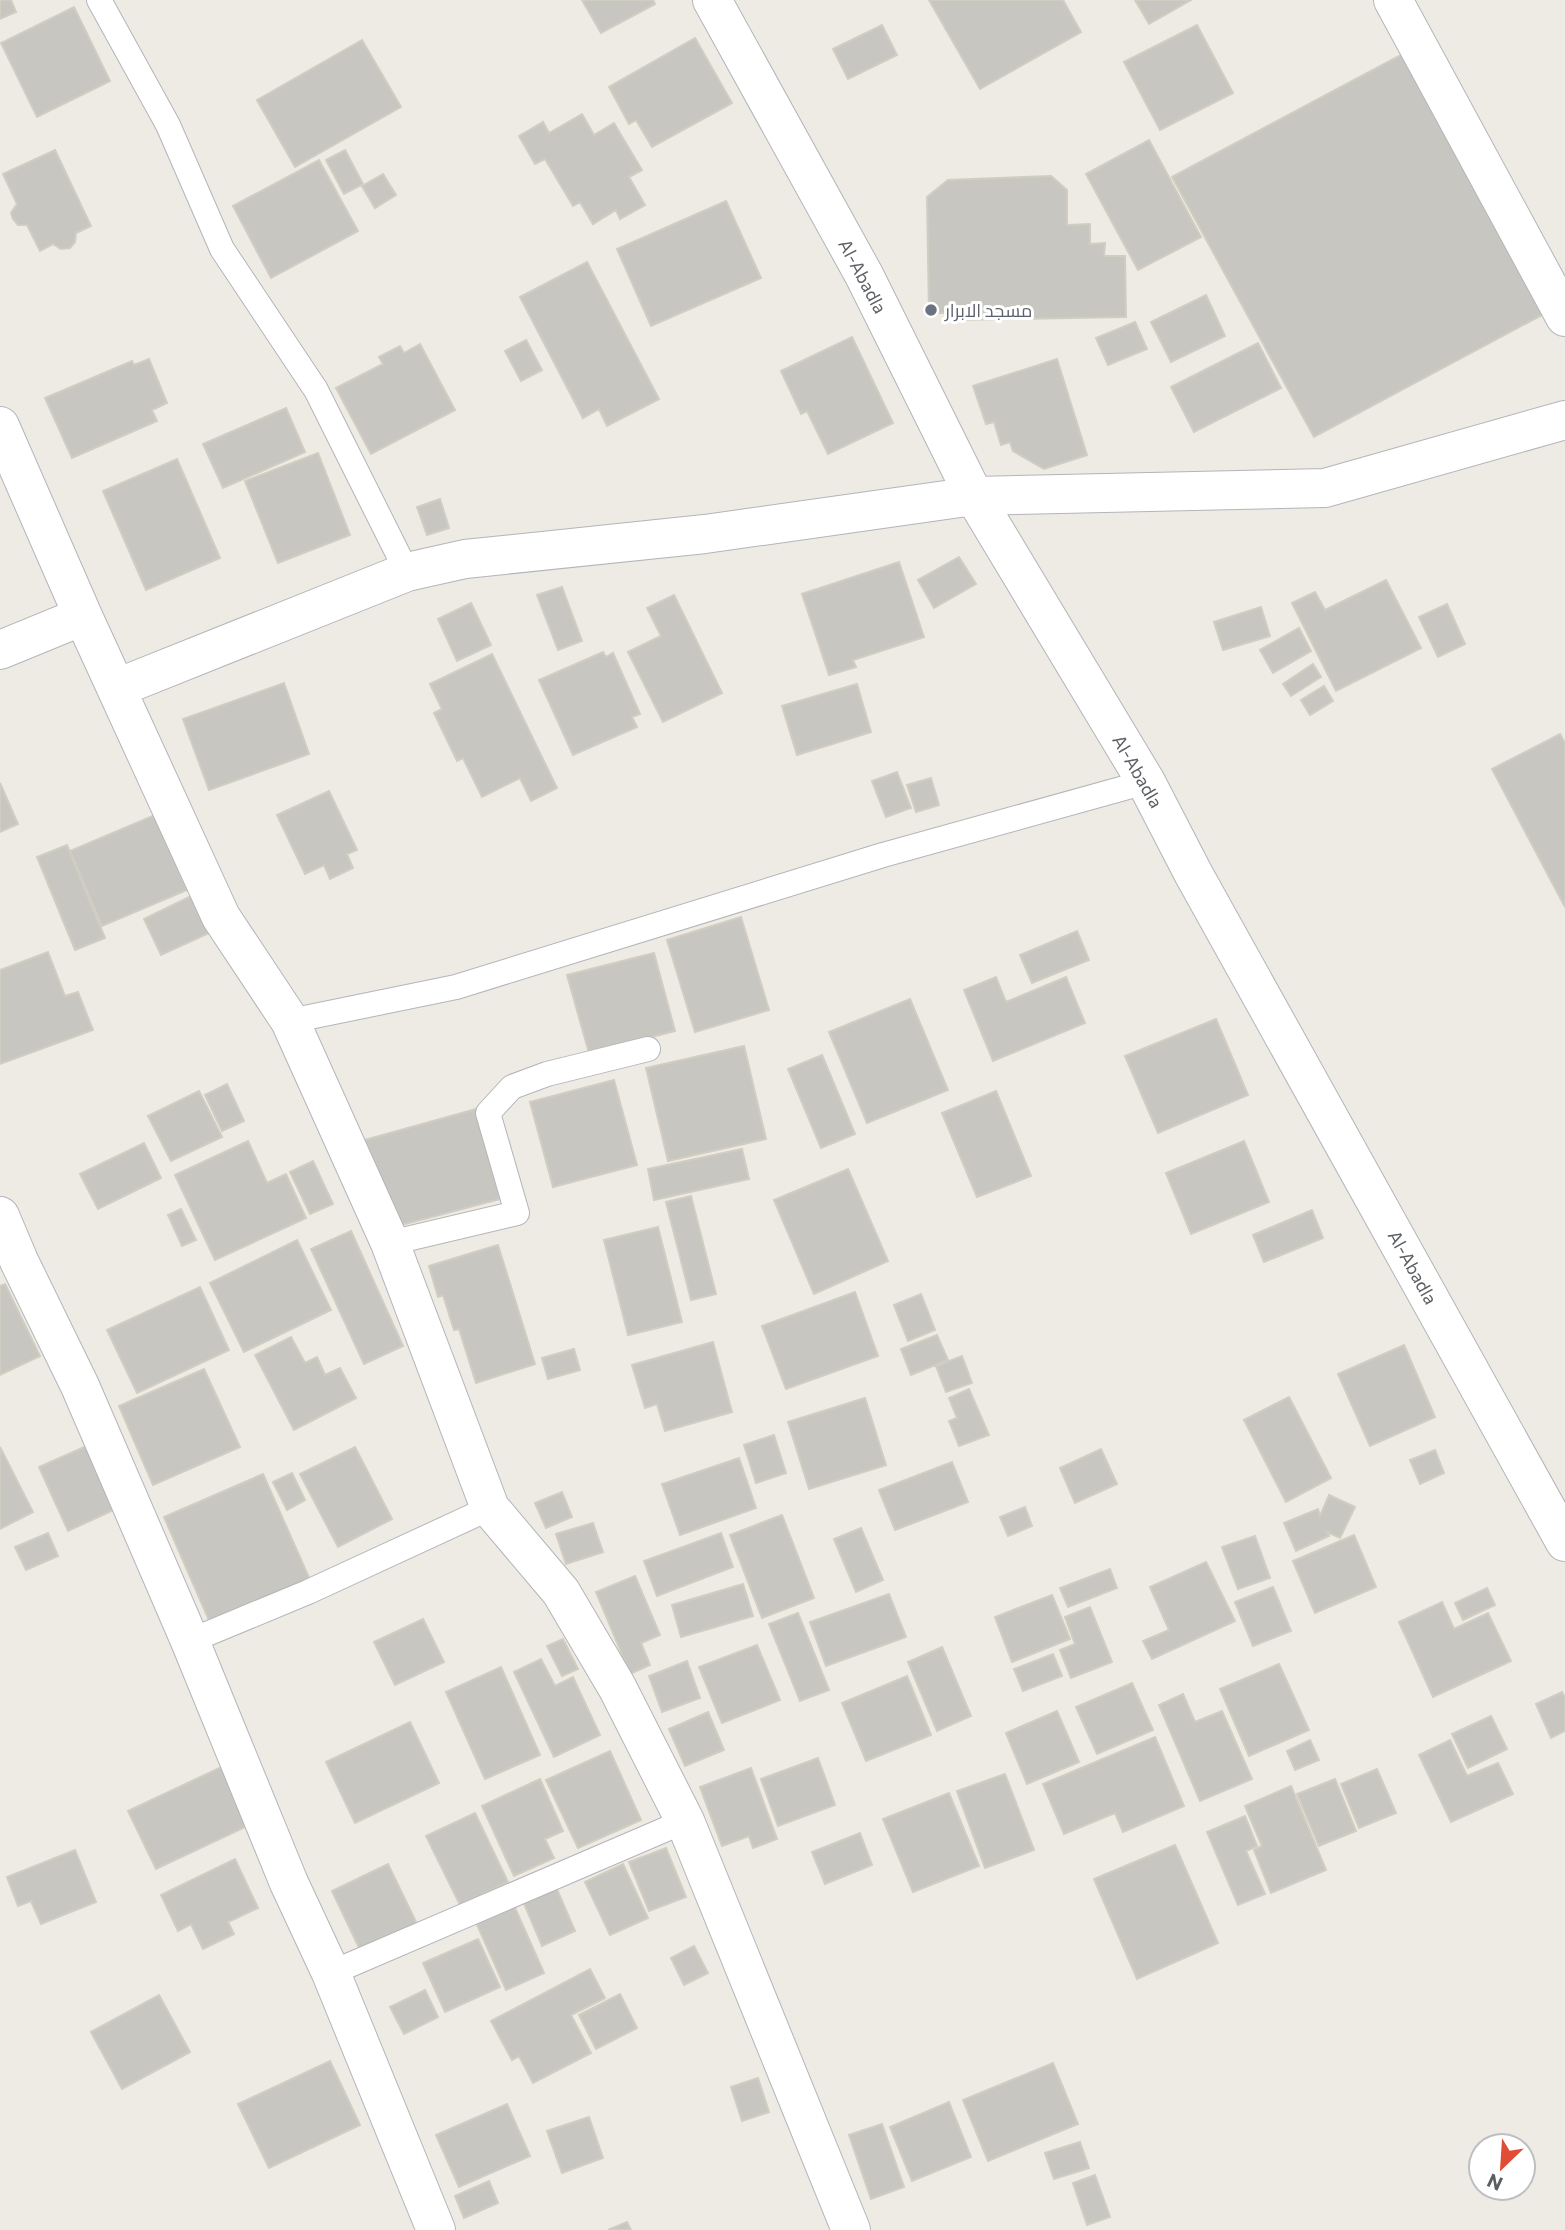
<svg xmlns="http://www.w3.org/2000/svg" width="1565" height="2230" viewBox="0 0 1565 2230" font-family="Commissioner,Cairo,sans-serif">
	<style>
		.building { fill: #c8c6c0; stroke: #d1cdc2; stroke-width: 2 }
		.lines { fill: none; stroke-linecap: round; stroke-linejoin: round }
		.service-casing { stroke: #b3b5ba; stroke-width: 26 }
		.minor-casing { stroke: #b3b5ba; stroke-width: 40 }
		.service { stroke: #fff; stroke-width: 24 }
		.minor { stroke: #fff; stroke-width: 38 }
		.worship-dot { fill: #6b7280; stroke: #fff; stroke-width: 2.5 }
		.labels { text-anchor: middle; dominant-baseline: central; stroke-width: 6; stroke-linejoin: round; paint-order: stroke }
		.street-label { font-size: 18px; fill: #5b5e63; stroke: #fff }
		.worship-label { font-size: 18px; fill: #5b616d; stroke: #fff; text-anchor: start }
	</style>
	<rect width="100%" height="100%" fill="#edebe3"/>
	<!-- building -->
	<path class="building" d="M 0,0 L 11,0 L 16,12 L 0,19 Z
		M 582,0 L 653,0 L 655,4 L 601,33 Z
		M 929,0 L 1063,0 L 1081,32 L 980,89 Z
		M 1135,0 L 1191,0 L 1149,24 Z
		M 74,7 L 110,81 L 37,117 L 1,43 Z
		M 882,25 L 897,55 L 848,79 L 833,49 Z
		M 1197,25 L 1233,93 L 1160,130 L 1124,62 Z
		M 695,38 L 732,103 L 652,147 L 636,120 L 629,124 L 609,87 Z
		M 362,40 L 401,107 L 295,167 L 257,100 Z
		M 1412,49 L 1553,309 L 1314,437 L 1172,177 Z
		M 582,114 L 594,135 L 614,123 L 642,170 L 629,177 L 645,205 L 620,219 L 616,210 L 593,224 L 580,202 L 573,206 L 545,159 L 535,164 L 519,136 L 543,122 L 549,133 Z
		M 1149,140 L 1201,237 L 1138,270 L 1086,174 Z
		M 55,150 L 91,226 L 76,233 L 75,242 L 70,248 L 61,249 L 53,244 L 40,251 L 27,225 L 18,225 L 13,219 L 11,213 L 17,204 L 3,174 Z
		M 345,150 L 363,184 L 344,194 L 326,160 Z
		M 319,160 L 358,231 L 271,278 L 233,206 Z
		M 383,174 L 396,195 L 375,208 L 362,186 Z
		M 1051,176 L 1067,190 L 1067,225 L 1090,224 L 1090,244 L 1105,243 L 1104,256 L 1125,256 L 1126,317 L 952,320 L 952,313 L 929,313 L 927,197 L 948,180 Z
		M 726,201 L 761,278 L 651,326 L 617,249 Z
		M 587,262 L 659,399 L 607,426 L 599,409 L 583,418 L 520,297 Z
		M 1206,295 L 1225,336 L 1171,362 L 1151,322 Z
		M 1135,322 L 1147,349 L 1108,365 L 1096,338 Z
		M 852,337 L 893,423 L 828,454 L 807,411 L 801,414 L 781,371 Z
		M 526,340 L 542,370 L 521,381 L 505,351 Z
		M 1258,343 L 1281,388 L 1194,432 L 1171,387 Z
		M 420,344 L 455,410 L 371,454 L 336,388 L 383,364 L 379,357 L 400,346 L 404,353 Z
		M 149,359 L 167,403 L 152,410 L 157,421 L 72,458 L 45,398 L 132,361 L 134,365 Z
		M 1057,359 L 1087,455 L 1044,469 L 1013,451 L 1010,442 L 1001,445 L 994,422 L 986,424 L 973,386 Z
		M 286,408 L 305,452 L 223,488 L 203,444 Z
		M 318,453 L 350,535 L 278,563 L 245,481 Z
		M 177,459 L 220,558 L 146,590 L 103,491 Z
		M 440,499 L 449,528 L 427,535 L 417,507 Z
		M 959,557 L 976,584 L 934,608 L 918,580 Z
		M 899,562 L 924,637 L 853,660 L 856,667 L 829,675 L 802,594 Z
		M 1386,580 L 1421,648 L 1336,691 L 1292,603 L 1315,592 L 1325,610 Z
		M 562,587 L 582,641 L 558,650 L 537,595 Z
		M 674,595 L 722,693 L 663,722 L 628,652 L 661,636 L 647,608 Z
		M 471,603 L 491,645 L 457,661 L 438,619 Z
		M 1447,604 L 1465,644 L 1438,657 L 1419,617 Z
		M 1261,607 L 1270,636 L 1223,650 L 1214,622 Z
		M 1299,628 L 1311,651 L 1273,673 L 1260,650 Z
		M 603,652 L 606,657 L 613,653 L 640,714 L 632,717 L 637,727 L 573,755 L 539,680 Z
		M 492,654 L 557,788 L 531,801 L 520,778 L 482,797 L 463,758 L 457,761 L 434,713 L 442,709 L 430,684 Z
		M 1313,664 L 1321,677 L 1291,696 L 1283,684 Z
		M 284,683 L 309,754 L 209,790 L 183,719 Z
		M 857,684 L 871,732 L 797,755 L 782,706 Z
		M 1324,686 L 1333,701 L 1310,715 L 1301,700 Z
		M 1560,734 L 1565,743 L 1565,907 L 1492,769 Z
		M 897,772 L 911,808 L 886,817 L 872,781 Z
		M 931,778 L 939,805 L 916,812 L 907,785 Z
		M 0,783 L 18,824 L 0,832 Z
		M 329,791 L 357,850 L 347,854 L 353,868 L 330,879 L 324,865 L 305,874 L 277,815 Z
		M 155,815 L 187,890 L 102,926 L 70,851 Z
		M 67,845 L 105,938 L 75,950 L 37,857 Z
		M 191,896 L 209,933 L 161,955 L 144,919 Z
		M 741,917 L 769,1010 L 695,1032 L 667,940 Z
		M 1077,931 L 1089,960 L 1032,983 L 1020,955 Z
		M 48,952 L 65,996 L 78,992 L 93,1030 L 0,1064 L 0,970 Z
		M 654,953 L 675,1031 L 589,1053 L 567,975 Z
		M 996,977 L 1006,1002 L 1066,977 L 1085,1023 L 993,1061 L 964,990 Z
		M 910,999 L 948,1090 L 867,1123 L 829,1032 Z
		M 1216,1019 L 1248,1095 L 1158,1133 L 1125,1056 Z
		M 744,1046 L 766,1139 L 668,1161 L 646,1068 Z
		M 822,1055 L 855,1134 L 821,1148 L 788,1069 Z
		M 614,1080 L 637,1165 L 553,1187 L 530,1102 Z
		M 227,1084 L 244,1121 L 222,1131 L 205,1095 Z
		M 199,1091 L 222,1137 L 171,1161 L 148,1116 Z
		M 996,1091 L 1031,1176 L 977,1197 L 942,1113 Z
		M 476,1109 L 500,1199 L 401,1225 L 365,1140 Z
		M 248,1141 L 267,1183 L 286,1174 L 306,1218 L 215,1260 L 175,1175 Z
		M 1244,1141 L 1269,1202 L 1191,1234 L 1166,1173 Z
		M 144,1143 L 161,1178 L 98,1209 L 80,1174 Z
		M 742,1149 L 749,1179 L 654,1200 L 648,1169 Z
		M 313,1161 L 333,1204 L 310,1214 L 290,1172 Z
		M 848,1169 L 888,1261 L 814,1294 L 774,1200 Z
		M 691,1196 L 716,1294 L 691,1300 L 666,1202 Z
		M 181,1209 L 196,1240 L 182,1246 L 168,1215 Z
		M 1312,1210 L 1323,1238 L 1264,1262 L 1253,1235 Z
		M 658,1227 L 682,1322 L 628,1335 L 604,1240 Z
		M 351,1231 L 403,1346 L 364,1364 L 311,1249 Z
		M 297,1240 L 331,1310 L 244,1352 L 210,1283 Z
		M 498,1245 L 535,1364 L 476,1383 L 459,1329 L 454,1330 L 443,1295 L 438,1297 L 429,1266 Z
		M 5,1284 L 40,1356 L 0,1375 L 0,1286 Z
		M 200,1287 L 229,1350 L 137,1393 L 107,1330 Z
		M 855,1292 L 878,1356 L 786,1389 L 762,1326 Z
		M 921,1294 L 935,1330 L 908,1341 L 894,1305 Z
		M 937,1335 L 948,1360 L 911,1375 L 901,1349 Z
		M 291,1337 L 305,1363 L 317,1357 L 325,1375 L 340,1368 L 356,1398 L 294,1430 L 255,1355 Z
		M 713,1342 L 732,1412 L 665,1431 L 657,1404 L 645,1408 L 632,1365 Z
		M 1404,1345 L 1435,1417 L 1370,1446 L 1338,1374 Z
		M 574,1349 L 580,1370 L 548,1379 L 542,1358 Z
		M 962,1356 L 972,1383 L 946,1392 L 936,1366 Z
		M 204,1369 L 240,1447 L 153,1485 L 119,1406 Z
		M 969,1389 L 989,1435 L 959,1446 L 949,1421 L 957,1418 L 949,1398 Z
		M 1289,1397 L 1331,1478 L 1286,1502 L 1244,1420 Z
		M 865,1398 L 886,1465 L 809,1489 L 788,1422 Z
		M 774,1435 L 786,1473 L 756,1483 L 744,1445 Z
		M 91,1444 L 120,1507 L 68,1531 L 39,1467 Z
		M 0,1447 L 33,1512 L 0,1529 Z
		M 355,1447 L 392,1519 L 338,1547 L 300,1474 Z
		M 1101,1449 L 1117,1484 L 1075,1503 L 1060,1468 Z
		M 1435,1450 L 1444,1473 L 1420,1484 L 1410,1460 Z
		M 739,1458 L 756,1508 L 680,1535 L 662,1484 Z
		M 952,1462 L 968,1502 L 895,1530 L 879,1490 Z
		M 292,1473 L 305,1500 L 287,1510 L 273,1482 Z
		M 263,1474 L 311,1582 L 211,1625 L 164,1517 Z
		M 562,1492 L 572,1517 L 546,1528 L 535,1503 Z
		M 1329,1495 L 1355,1507 L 1340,1538 L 1327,1532 L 1329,1536 L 1296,1551 L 1284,1523 L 1318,1509 L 1320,1516 Z
		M 1025,1507 L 1032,1526 L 1008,1536 L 1000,1517 Z
		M 782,1515 L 814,1598 L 762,1618 L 730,1535 Z
		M 593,1523 L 603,1552 L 566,1564 L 556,1534 Z
		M 861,1528 L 883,1580 L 856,1592 L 834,1539 Z
		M 48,1533 L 58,1556 L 26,1570 L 15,1547 Z
		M 721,1533 L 733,1567 L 657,1596 L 644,1561 Z
		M 1354,1535 L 1376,1587 L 1315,1613 L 1293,1561 Z
		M 1255,1536 L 1270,1578 L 1238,1589 L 1222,1547 Z
		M 1206,1562 L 1235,1621 L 1152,1659 L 1143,1641 L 1169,1630 L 1150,1587 Z
		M 1110,1569 L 1117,1588 L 1068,1607 L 1060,1588 Z
		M 635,1576 L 660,1635 L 641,1643 L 650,1665 L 630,1674 L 596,1592 Z
		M 743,1584 L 753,1616 L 681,1637 L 672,1605 Z
		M 1273,1587 L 1291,1631 L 1253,1646 L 1235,1602 Z
		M 1487,1588 L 1495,1605 L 1463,1620 L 1455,1603 Z
		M 889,1594 L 906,1637 L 826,1666 L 810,1622 Z
		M 1052,1595 L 1070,1639 L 1012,1662 L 995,1617 Z
		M 1442,1602 L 1454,1629 L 1488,1613 L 1511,1661 L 1433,1697 L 1399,1622 Z
		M 1090,1607 L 1112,1662 L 1071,1678 L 1060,1650 L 1075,1644 L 1065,1617 Z
		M 798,1613 L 829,1690 L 800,1701 L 769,1624 Z
		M 423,1619 L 444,1662 L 395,1685 L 374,1642 Z
		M 563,1639 L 578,1669 L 562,1676 L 547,1646 Z
		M 757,1645 L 780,1700 L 722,1723 L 699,1667 Z
		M 942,1647 L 971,1716 L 937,1731 L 908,1662 Z
		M 1053,1654 L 1062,1676 L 1023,1691 L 1014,1669 Z
		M 541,1659 L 555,1686 L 573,1677 L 600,1735 L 554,1757 L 514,1672 Z
		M 687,1661 L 700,1698 L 662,1712 L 649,1676 Z
		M 1279,1664 L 1309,1730 L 1249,1756 L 1220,1689 Z
		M 501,1667 L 540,1755 L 485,1779 L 446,1692 Z
		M 907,1676 L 931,1735 L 866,1761 L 842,1703 Z
		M 1132,1683 L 1153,1730 L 1097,1754 L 1076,1707 Z
		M 1562,1692 L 1565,1698 L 1565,1731 L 1551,1738 L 1536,1704 Z
		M 1183,1694 L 1195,1722 L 1222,1711 L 1252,1779 L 1200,1801 L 1159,1705 Z
		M 1057,1711 L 1079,1762 L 1027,1784 L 1006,1733 Z
		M 708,1712 L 724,1750 L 685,1766 L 669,1729 Z
		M 1491,1716 L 1507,1749 L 1468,1768 L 1452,1734 Z
		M 410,1722 L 439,1783 L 355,1823 L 326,1762 Z
		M 1155,1737 L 1184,1806 L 1123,1832 L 1115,1813 L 1064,1834 L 1043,1784 Z
		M 1310,1740 L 1319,1760 L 1295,1770 L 1287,1751 Z
		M 1450,1740 L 1467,1776 L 1498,1763 L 1513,1794 L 1451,1822 L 1419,1755 Z
		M 610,1751 L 641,1820 L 578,1848 L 546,1780 Z
		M 818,1758 L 835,1805 L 778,1826 L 761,1779 Z
		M 230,1763 L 258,1821 L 156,1869 L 128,1811 Z
		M 751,1768 L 777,1839 L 753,1848 L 749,1836 L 722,1846 L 700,1787 Z
		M 1377,1769 L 1396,1813 L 1359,1828 L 1341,1784 Z
		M 1005,1774 L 1034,1850 L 985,1868 L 957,1791 Z
		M 540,1779 L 563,1831 L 545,1839 L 554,1858 L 514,1876 L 482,1806 Z
		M 1335,1779 L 1356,1831 L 1319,1846 L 1297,1794 Z
		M 1291,1786 L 1326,1870 L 1271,1893 L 1254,1850 L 1262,1846 L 1245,1806 Z
		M 949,1793 L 979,1866 L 913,1892 L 883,1819 Z
		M 475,1813 L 508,1882 L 460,1905 L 426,1836 Z
		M 1245,1816 L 1257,1846 L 1246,1851 L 1265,1894 L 1238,1905 L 1207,1832 Z
		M 860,1833 L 872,1865 L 825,1884 L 812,1852 Z
		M 1175,1845 L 1218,1943 L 1137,1979 L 1094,1879 Z
		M 666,1848 L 686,1897 L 649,1911 L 629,1862 Z
		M 75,1850 L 96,1902 L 41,1924 L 31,1901 L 18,1906 L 7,1877 Z
		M 235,1859 L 258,1908 L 228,1922 L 234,1934 L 203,1949 L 191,1924 L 178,1931 L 161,1895 Z
		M 388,1864 L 417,1924 L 360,1950 L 332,1891 Z
		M 623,1864 L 648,1918 L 610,1935 L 585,1882 Z
		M 556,1887 L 575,1931 L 542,1946 L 523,1901 Z
		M 512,1901 L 544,1973 L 506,1990 L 474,1918 Z
		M 478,1939 L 500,1987 L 445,2012 L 423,1963 Z
		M 694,1946 L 708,1973 L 684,1985 L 671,1958 Z
		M 590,1969 L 605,1998 L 571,2015 L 591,2053 L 533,2083 L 519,2056 L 512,2060 L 491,2021 Z
		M 425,1990 L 438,2017 L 404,2034 L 390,2007 Z
		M 620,1994 L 637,2028 L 596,2049 L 579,2015 Z
		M 159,1995 L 190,2052 L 122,2089 L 91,2032 Z
		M 330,2061 L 360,2125 L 269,2168 L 238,2104 Z
		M 1053,2063 L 1078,2124 L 988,2161 L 963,2100 Z
		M 758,2078 L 769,2112 L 742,2121 L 731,2087 Z
		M 949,2102 L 971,2157 L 912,2181 L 890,2127 Z
		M 507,2104 L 530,2156 L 459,2187 L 436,2135 Z
		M 589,2117 L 603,2158 L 562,2173 L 547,2131 Z
		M 882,2124 L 904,2187 L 871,2199 L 849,2135 Z
		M 1080,2142 L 1089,2168 L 1054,2179 L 1045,2153 Z
		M 1095,2175 L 1110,2217 L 1087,2225 L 1073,2183 Z
		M 489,2181 L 498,2203 L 464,2218 L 455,2196 Z
		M 627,2222 L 631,2230 L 608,2230 Z"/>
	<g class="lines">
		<defs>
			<path id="service" d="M 99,0 L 168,125 L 222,249 L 316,390 L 407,572
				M 290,1021 L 456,987 L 883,855 L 1146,782
				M 390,1243 L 517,1213 L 488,1113 L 512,1087 L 547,1074 L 648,1049
				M 190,1641 L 308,1592 L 490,1508
				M 331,1973 L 685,1821"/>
			<path id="minor" d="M 712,0 L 864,275 L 974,496 L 1146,782 L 1193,873 L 1565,1542
				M 1393,0 L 1565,317
				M 0,426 L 83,616 L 221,917 L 290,1021 L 390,1243 L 490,1508 L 561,1592 L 617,1687 L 685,1821 L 851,2230
				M 0,650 L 83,616
				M 117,688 L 407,572 L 465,559 L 705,534 L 974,496 L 1325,488 L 1565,420
				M 0,1216 L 19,1261 L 80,1386 L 190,1641 L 289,1883 L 331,1973 L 436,2230"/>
		</defs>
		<!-- service casing -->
		<use href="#service" class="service-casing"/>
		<!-- minor casing -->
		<use href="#minor" class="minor-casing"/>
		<!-- service -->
		<use href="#service" class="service"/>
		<!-- minor -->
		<use href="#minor" class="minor"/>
	</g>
	<!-- markers -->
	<circle class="worship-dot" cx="931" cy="310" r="7"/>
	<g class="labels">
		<!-- street labels -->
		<g class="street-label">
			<text transform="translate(863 276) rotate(62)">Al-Abadla</text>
			<text transform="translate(1138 771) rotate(60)">Al-Abadla</text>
			<text transform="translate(1413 1267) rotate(61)">Al-Abadla</text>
		</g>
		<!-- worship labels -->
		<g class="worship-label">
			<text x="945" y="310">مسجد الابرار</text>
		</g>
	</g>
	<!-- north arrow -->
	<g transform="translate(1502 2167) rotate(205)"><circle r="33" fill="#ffffff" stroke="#bdbfc1" stroke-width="2"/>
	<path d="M0-5L12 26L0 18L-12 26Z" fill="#e04c36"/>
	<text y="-10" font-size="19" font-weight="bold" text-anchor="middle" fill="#5b5e63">N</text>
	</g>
</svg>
